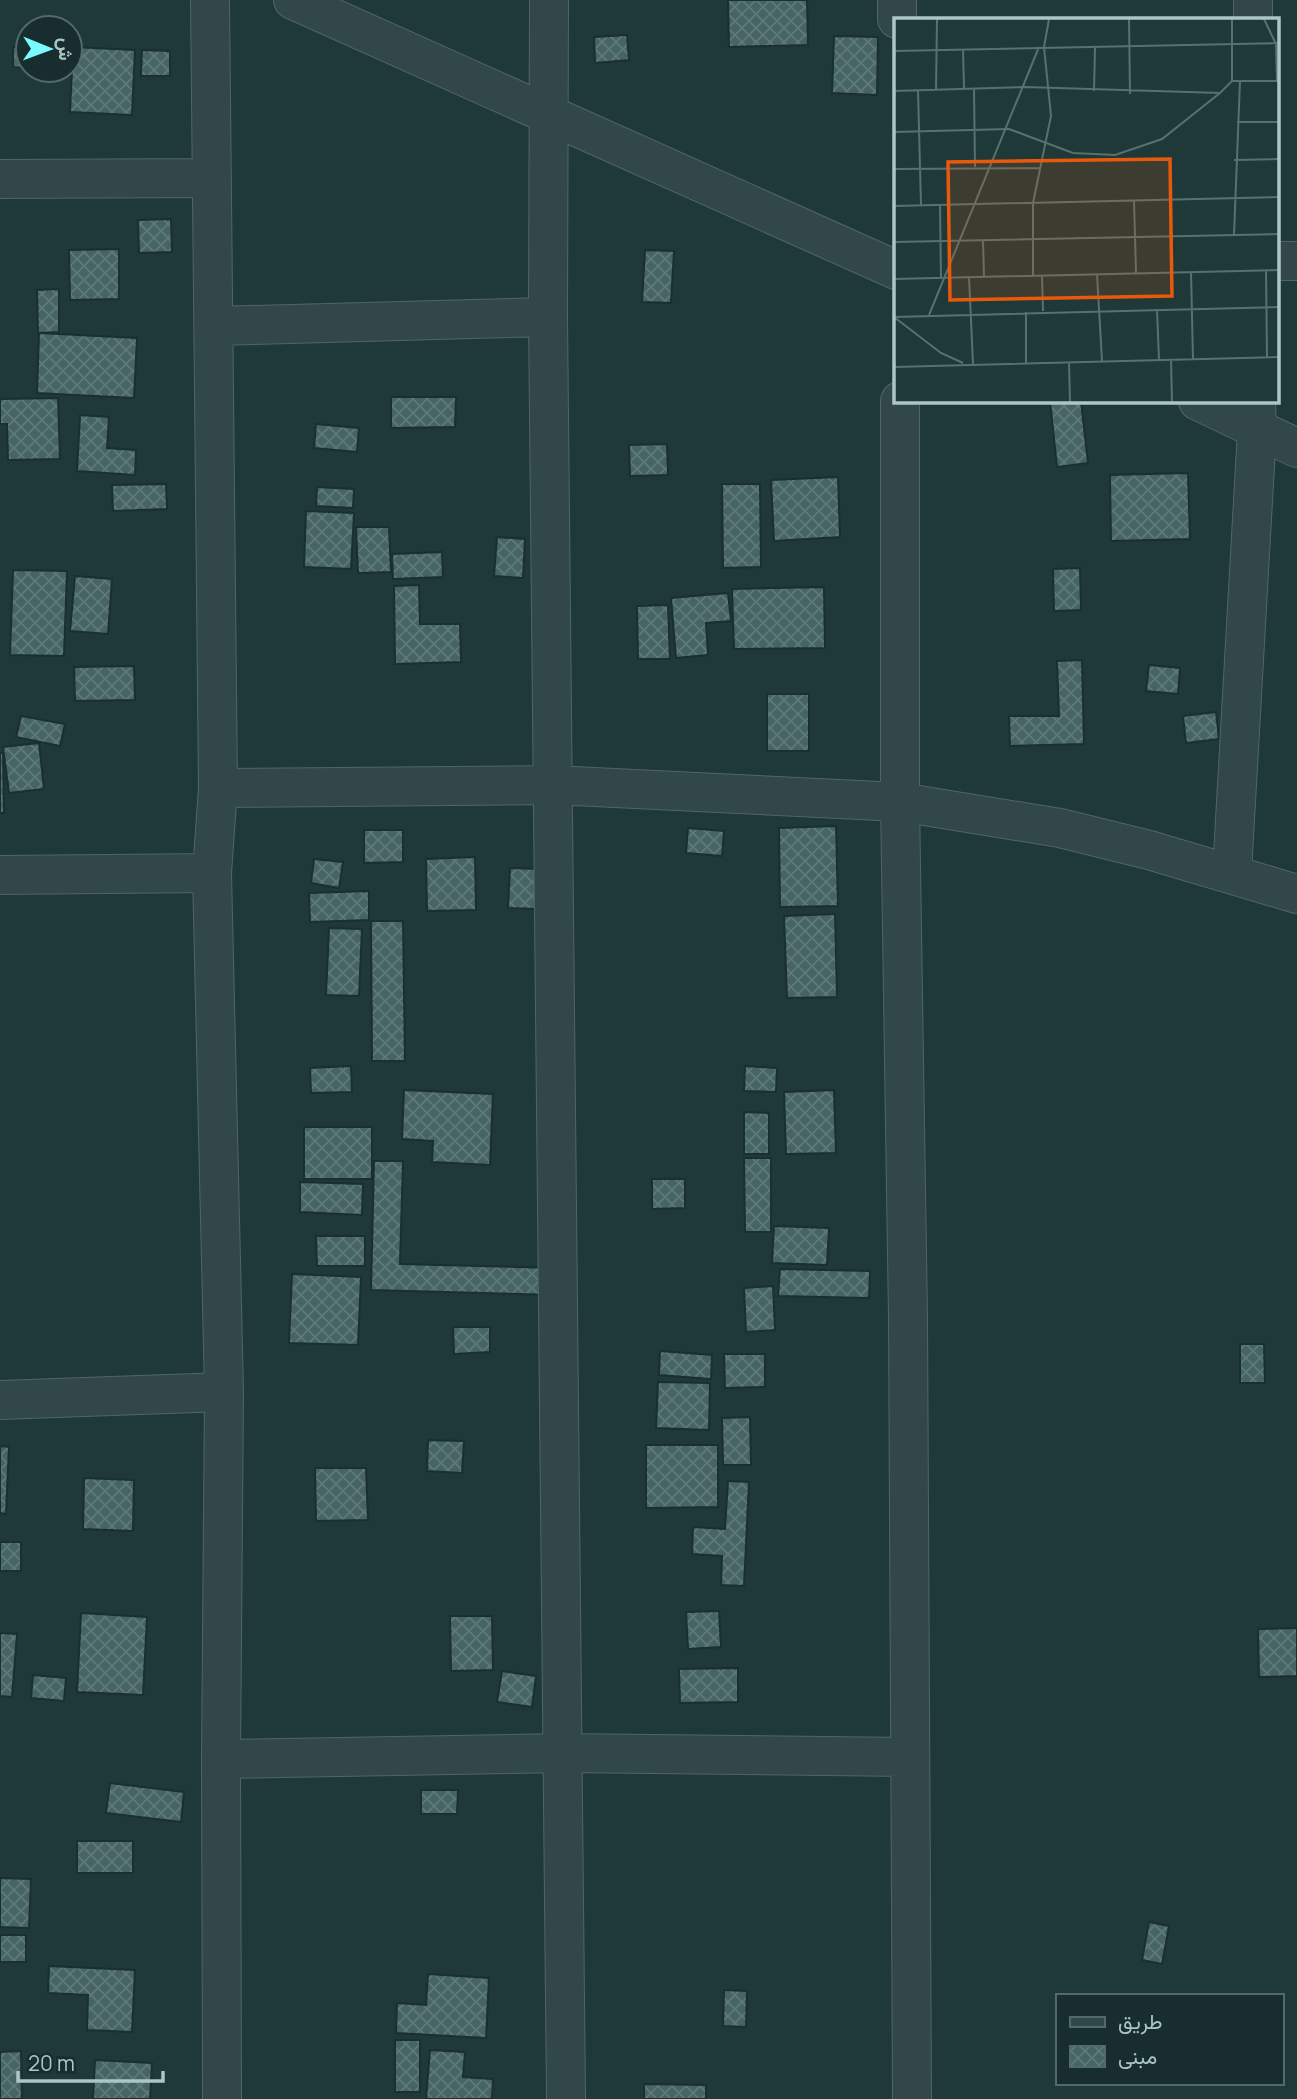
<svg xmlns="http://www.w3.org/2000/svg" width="1297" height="2099" viewBox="0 0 1297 2099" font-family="Manrope,Vazirmatn,sans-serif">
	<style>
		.building { fill: url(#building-cross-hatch); stroke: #1a2f2f; stroke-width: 2 }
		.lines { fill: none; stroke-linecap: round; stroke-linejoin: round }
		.minor-casing { stroke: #506666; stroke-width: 40 }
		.minor { stroke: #324848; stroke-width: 38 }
		.inset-road { fill: none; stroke: #577070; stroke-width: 2 }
		.view { fill: #e8590c; fill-opacity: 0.15; stroke: #e8590c; stroke-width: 3.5 }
		.inset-edge { fill: none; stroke: #acc5c5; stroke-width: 3.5 }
	</style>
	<defs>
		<pattern id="building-cross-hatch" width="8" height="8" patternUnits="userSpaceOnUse" patternTransform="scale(1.75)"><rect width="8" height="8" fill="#466464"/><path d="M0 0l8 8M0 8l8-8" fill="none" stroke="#5e7979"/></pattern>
	</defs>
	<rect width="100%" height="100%" fill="#1f3838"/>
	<!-- building -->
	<path class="building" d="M 728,0 L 807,0 L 808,45 L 729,47 Z
		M 627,35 L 629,60 L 595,63 L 594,37 Z
		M 834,36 L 878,37 L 877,95 L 832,93 Z
		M 13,47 L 28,48 L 28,68 L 13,67 Z
		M 73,47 L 135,50 L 132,115 L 70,112 Z
		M 142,50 L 170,51 L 170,76 L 141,76 Z
		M 171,219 L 172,252 L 139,253 L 138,220 Z
		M 119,249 L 119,299 L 70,300 L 69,250 Z
		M 645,250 L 674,251 L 671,303 L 642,302 Z
		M 59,289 L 59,332 L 38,333 L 37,290 Z
		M 39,333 L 137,338 L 134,398 L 37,393 Z
		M 391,397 L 456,397 L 455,427 L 391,428 Z
		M 58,398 L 60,459 L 8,460 L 7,424 L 0,424 L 0,399 Z
		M 1050,401 L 1081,401 L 1088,463 L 1057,467 Z
		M 80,415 L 109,417 L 107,448 L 136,450 L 135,475 L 77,471 Z
		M 316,424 L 359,428 L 357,452 L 314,448 Z
		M 667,444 L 668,475 L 630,476 L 629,445 Z
		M 1188,473 L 1190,539 L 1111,541 L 1110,475 Z
		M 838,477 L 840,537 L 774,541 L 771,480 Z
		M 166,484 L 167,509 L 113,511 L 112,485 Z
		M 722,484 L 760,484 L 761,567 L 723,568 Z
		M 317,487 L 354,489 L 353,508 L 316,506 Z
		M 306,511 L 354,513 L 351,569 L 304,567 Z
		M 356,527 L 389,527 L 391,572 L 358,573 Z
		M 497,537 L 525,539 L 523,578 L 494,576 Z
		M 442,552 L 443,577 L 393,579 L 392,554 Z
		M 1080,568 L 1081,610 L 1054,611 L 1053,569 Z
		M 13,570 L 67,571 L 64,656 L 10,655 Z
		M 75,576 L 112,579 L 108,634 L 70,631 Z
		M 419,585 L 420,624 L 460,624 L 461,662 L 395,664 L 394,586 Z
		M 824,587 L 825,648 L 734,649 L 732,589 Z
		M 728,593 L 731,621 L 706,623 L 708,655 L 676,658 L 671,598 Z
		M 668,605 L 670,659 L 638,659 L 637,606 Z
		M 1082,660 L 1084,744 L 1010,746 L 1009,716 L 1059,716 L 1057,661 Z
		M 1149,665 L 1180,668 L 1178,694 L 1146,691 Z
		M 134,666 L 135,700 L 75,701 L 74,667 Z
		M 767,694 L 809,694 L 809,751 L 767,751 Z
		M 1216,712 L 1219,739 L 1186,743 L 1183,716 Z
		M 21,716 L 65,724 L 60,746 L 16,737 Z
		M 39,743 L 44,789 L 9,793 L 3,747 Z
		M 0,753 L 3,753 L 4,813 L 0,813 Z
		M 836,826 L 838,906 L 780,907 L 779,828 Z
		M 688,828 L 724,831 L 722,856 L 686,853 Z
		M 364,830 L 403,830 L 403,862 L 364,863 Z
		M 475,857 L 476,910 L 427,911 L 426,859 Z
		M 314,859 L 343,862 L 339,888 L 311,883 Z
		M 510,868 L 539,869 L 537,909 L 508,908 Z
		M 369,891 L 369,920 L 310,922 L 309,893 Z
		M 835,914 L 837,997 L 787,998 L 784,916 Z
		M 371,921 L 403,921 L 405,1061 L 372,1061 Z
		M 329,928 L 362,929 L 359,996 L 326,995 Z
		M 351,1066 L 352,1092 L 311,1093 L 310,1068 Z
		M 745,1066 L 777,1068 L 776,1092 L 744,1091 Z
		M 404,1090 L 493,1094 L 490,1165 L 432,1162 L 433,1141 L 402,1139 Z
		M 834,1090 L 836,1153 L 786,1154 L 784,1092 Z
		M 744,1112 L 769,1113 L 769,1154 L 744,1154 Z
		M 304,1127 L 372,1127 L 372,1179 L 304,1179 Z
		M 744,1158 L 771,1158 L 771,1232 L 745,1232 Z
		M 374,1161 L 403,1161 L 400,1264 L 557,1268 L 556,1295 L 371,1290 Z
		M 652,1179 L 685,1179 L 685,1208 L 652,1209 Z
		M 300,1182 L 363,1184 L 362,1215 L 300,1212 Z
		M 774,1226 L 829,1228 L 827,1265 L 772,1263 Z
		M 316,1236 L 365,1236 L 365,1266 L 317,1266 Z
		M 780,1269 L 870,1271 L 869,1298 L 778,1296 Z
		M 292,1274 L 361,1277 L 358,1345 L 289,1343 Z
		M 773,1286 L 775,1330 L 746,1332 L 744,1288 Z
		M 453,1327 L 490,1327 L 490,1352 L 454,1354 Z
		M 1240,1344 L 1264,1344 L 1265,1383 L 1240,1383 Z
		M 660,1351 L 712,1355 L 711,1379 L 659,1375 Z
		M 724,1354 L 765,1354 L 765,1387 L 725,1388 Z
		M 658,1382 L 710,1383 L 709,1430 L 656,1428 Z
		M 750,1417 L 751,1465 L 723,1465 L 722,1418 Z
		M 428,1440 L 464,1441 L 462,1473 L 427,1471 Z
		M 646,1445 L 718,1445 L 718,1507 L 646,1508 Z
		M 0,1446 L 9,1447 L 6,1514 L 0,1513 Z
		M 315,1468 L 366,1468 L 368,1520 L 316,1521 Z
		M 84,1478 L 134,1480 L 133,1531 L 83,1529 Z
		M 728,1481 L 749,1482 L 744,1586 L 721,1585 L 722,1556 L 692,1554 L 693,1527 L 725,1529 Z
		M 0,1542 L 21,1542 L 21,1571 L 0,1571 Z
		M 719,1611 L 721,1647 L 688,1649 L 686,1612 Z
		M 81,1613 L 147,1617 L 143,1695 L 77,1692 Z
		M 450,1616 L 492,1616 L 493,1670 L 451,1671 Z
		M 1297,1628 L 1297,1676 L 1259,1677 L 1258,1629 Z
		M 0,1633 L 17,1634 L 12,1697 L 0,1696 Z
		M 738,1668 L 738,1702 L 680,1703 L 679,1669 Z
		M 502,1671 L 536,1676 L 532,1707 L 497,1702 Z
		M 33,1675 L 66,1678 L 64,1701 L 31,1698 Z
		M 110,1783 L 184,1792 L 181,1822 L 106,1813 Z
		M 421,1790 L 458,1790 L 457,1814 L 421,1814 Z
		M 77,1841 L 133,1841 L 133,1873 L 77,1873 Z
		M 0,1878 L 31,1879 L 29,1928 L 0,1927 Z
		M 1149,1922 L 1169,1926 L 1162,1964 L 1142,1960 Z
		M 0,1935 L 26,1935 L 26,1962 L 0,1962 Z
		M 49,1966 L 135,1970 L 132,2032 L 87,2030 L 88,1995 L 48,1993 Z
		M 428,1974 L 489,1978 L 486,2038 L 396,2033 L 397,2003 L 426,2005 Z
		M 724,1990 L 747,1991 L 746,2027 L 723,2026 Z
		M 395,2040 L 420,2040 L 420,2092 L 395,2092 Z
		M 430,2050 L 465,2052 L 463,2077 L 493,2079 L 492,2099 L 426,2099 Z
		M 21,2051 L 22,2099 L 0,2099 L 0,2052 Z
		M 95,2060 L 152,2063 L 150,2099 L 93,2099 Z
		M 644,2084 L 706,2085 L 706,2099 L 644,2099 Z"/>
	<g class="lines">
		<defs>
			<path id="minor" d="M 210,0 L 218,788 L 212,873 L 224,1392 L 221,1759 L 222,2099
				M 293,0 L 896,270
				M 549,0 L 548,317 L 566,2099
				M 897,0 L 897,19
				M 1253,19 L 1253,0
				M 0,179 L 212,178
				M 1278,261 L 1297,261
				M 214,326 L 548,317
				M 900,401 L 900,802 L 908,1318 L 912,2099
				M 1198,401 L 1297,448
				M 218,788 L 553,785 L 900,802 L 1060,828 L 1149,850 L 1297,894
				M 1232,873 L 1257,430 L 1256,401
				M 0,875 L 212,873
				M 0,1400 L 224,1392
				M 221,1759 L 563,1753 L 909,1757"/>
		</defs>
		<!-- minor casing -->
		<use href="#minor" class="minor-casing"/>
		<!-- minor -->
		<use href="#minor" class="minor"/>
	</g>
	<!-- overview -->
	<g transform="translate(894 18)">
		<rect width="385" height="385" fill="#1f3838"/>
		<path class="inset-road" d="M 235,1 L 236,76M 338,1 L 338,63M 370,1 L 382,26 L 383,63M 69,31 L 70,70M 0,33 L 385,25M 80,70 L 81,149M 42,71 L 43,1M 24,72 L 27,187M 0,73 L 131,69 L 326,75 L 338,63 L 385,63M 200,73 L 201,30M 343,104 L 385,104M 0,114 L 115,111 L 179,135 L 221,137 L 268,121 L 326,75M 340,142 L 385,141M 0,151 L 146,150M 240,182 L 242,255M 46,187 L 47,260M 0,188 L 385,179M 340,217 L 346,63M 89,223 L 90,259M 0,224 L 385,216M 372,252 L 373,339M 297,254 L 299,341M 203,256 L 208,343M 139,257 L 139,185 L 157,98 L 150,29 L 155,1M 148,258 L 149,293M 75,259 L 79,346M 0,261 L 385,252M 263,291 L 265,342M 132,294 L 132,345M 35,297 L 145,29M 0,299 L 385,289M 0,299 L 47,335 L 69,345M 277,341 L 278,384M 175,344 L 176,384M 0,349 L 385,339"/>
		<path class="view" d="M 276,141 L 278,278 L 56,282 L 54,144 Z"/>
		<rect width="385" height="385" class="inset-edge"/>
	</g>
	<!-- legend -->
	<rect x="1056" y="1994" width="228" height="91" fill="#182d2d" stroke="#536a6a" stroke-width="2"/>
	<rect x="1070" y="2017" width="35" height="10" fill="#324848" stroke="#536a6a" stroke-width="2"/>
	<text x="1118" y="2029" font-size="21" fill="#acc5c5">طريق</text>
	<rect x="1070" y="2046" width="35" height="21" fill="url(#building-cross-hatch)" stroke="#536a6a" stroke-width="2"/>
	<text x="1118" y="2064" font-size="21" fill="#acc5c5">مبنى</text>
	<!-- north arrow -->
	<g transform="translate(49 49) rotate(91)"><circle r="33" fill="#182d2d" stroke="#536a6a" stroke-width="2"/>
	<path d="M0-5L12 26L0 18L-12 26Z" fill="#79fafe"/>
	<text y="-10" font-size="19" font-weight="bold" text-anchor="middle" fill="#acc5c5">ش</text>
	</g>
	<!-- scale -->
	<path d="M18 2071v10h145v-10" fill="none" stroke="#acc5c5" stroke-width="3.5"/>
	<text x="28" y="2071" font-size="21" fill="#acc5c5" stroke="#182d2d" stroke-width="5" paint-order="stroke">20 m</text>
</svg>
